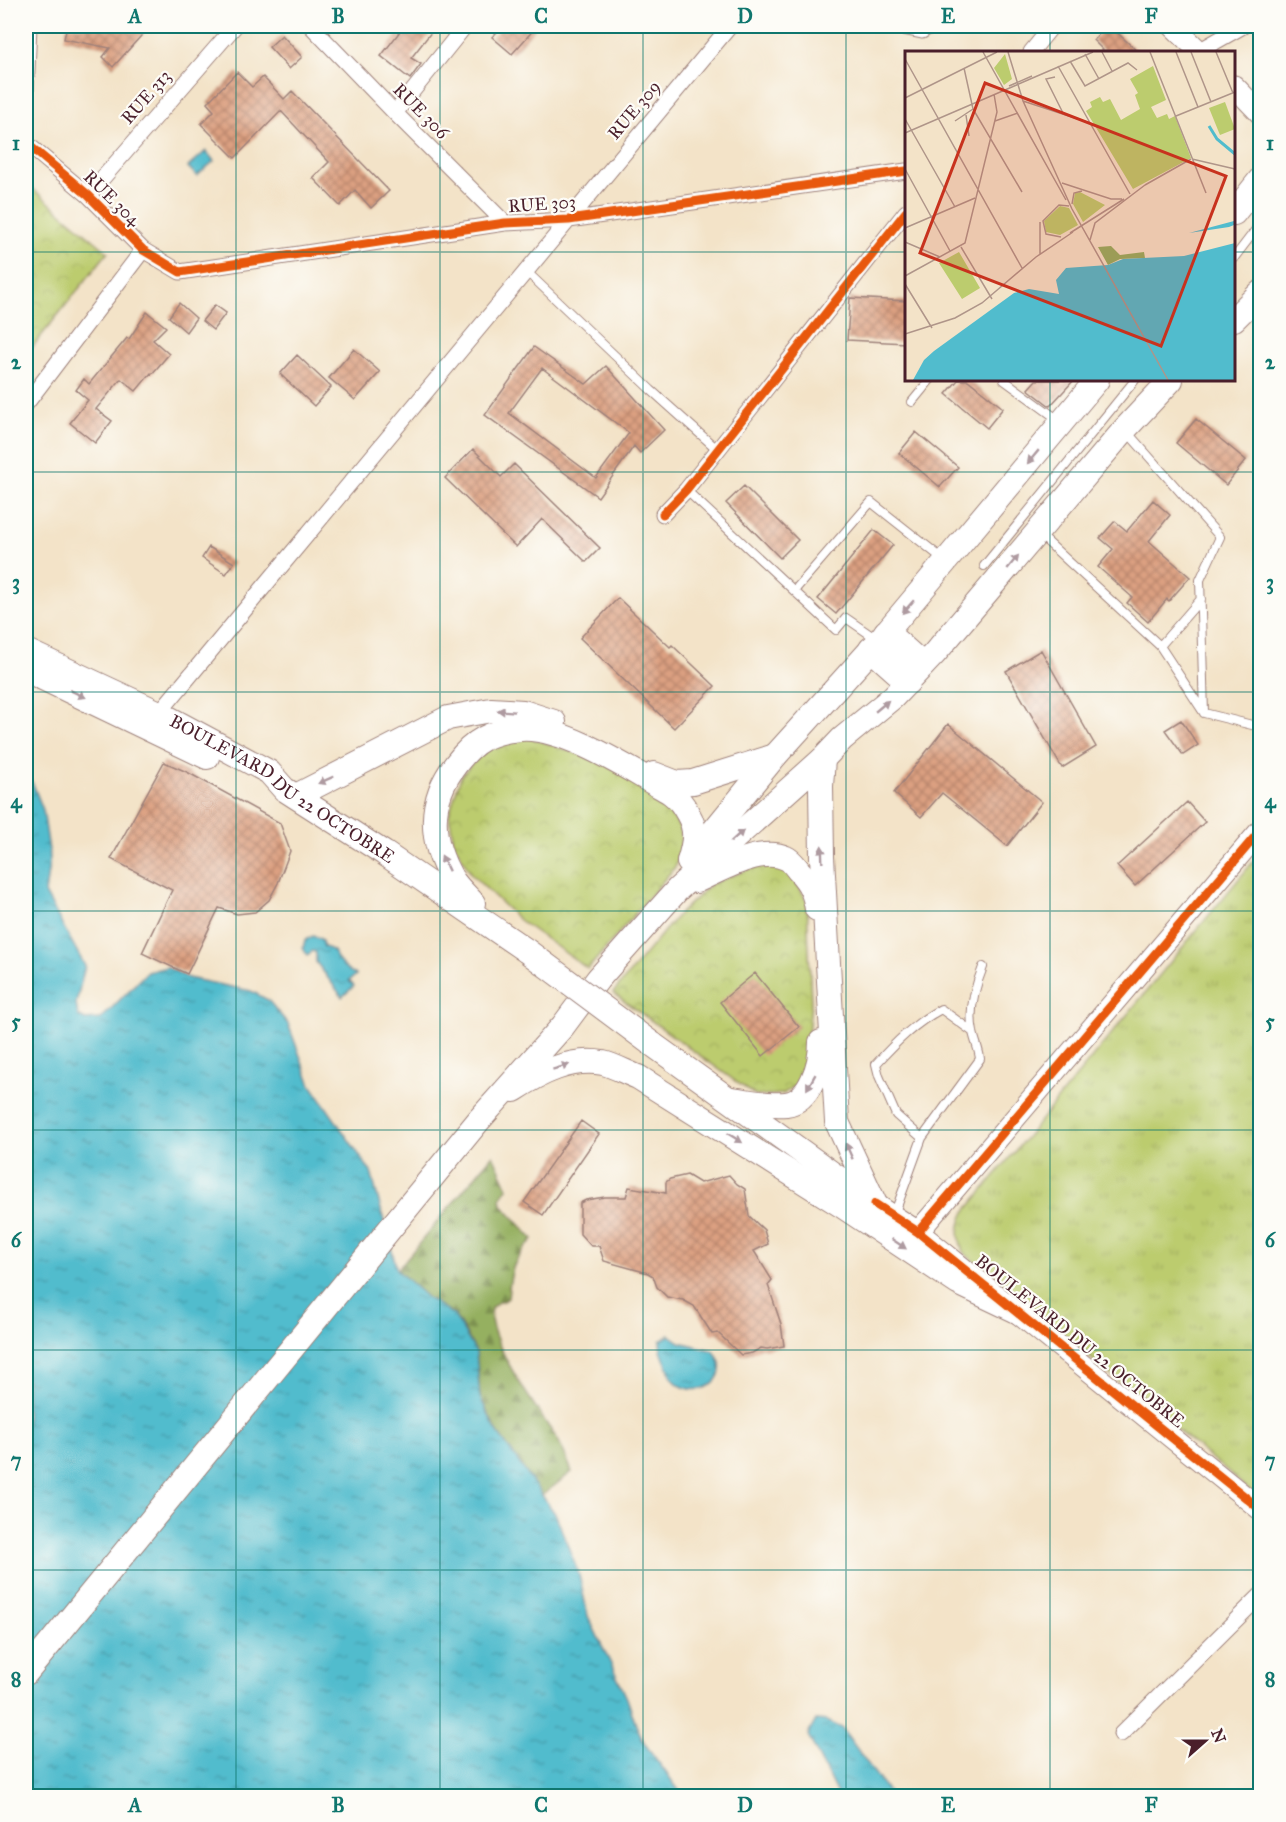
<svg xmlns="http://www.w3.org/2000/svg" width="1286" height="1822" viewBox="0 0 1286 1822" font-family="'IM FELL Great Primer',serif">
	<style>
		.grass { fill: url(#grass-tufts); stroke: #83764c; stroke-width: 1.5 }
		.forest { fill: url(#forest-firs); stroke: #706846; stroke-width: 1.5 }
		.park { fill: url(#park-crowns); stroke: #83764c; stroke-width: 1.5 }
		.water { fill: url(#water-ripples); stroke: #4e6e7c; stroke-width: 1.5 }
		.building { fill: url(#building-cross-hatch); fill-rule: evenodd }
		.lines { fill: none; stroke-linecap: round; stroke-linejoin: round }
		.lane-casing { stroke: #9e817a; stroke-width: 10 }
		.street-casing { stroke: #9e817a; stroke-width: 17 }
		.secondary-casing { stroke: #9e817a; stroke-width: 23 }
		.primary-casing { stroke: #9e817a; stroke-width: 26 }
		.lane { stroke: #fff; stroke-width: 8 }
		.street { stroke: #fff; stroke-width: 15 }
		.secondary { stroke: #fff; stroke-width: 21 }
		.primary { stroke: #fff; stroke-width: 24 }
		.primary-bridge-casing { stroke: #9e817a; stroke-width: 26; stroke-linecap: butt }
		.primary-bridge { stroke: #fff; stroke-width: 24 }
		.cycleway-casing { stroke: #fdfcf7; stroke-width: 13 }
		.cycleway { stroke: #e8590c; stroke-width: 9 }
		.oneway { fill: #ae9aa0 }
		.grid { fill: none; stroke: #0f766e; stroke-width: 1.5; stroke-opacity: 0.55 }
		.labels { text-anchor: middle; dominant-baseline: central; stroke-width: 4.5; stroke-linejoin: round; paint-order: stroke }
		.street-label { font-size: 18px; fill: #4a1f2b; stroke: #fdfcf7 }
		.inset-river { fill: none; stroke: #51bccd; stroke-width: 3 }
		.inset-road { fill: none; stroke: #af9589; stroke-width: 1.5 }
		.view { fill: #c8321e; fill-opacity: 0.15; stroke: #c8321e; stroke-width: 3 }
		.inset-edge { fill: none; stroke: #4a1f2b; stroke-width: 3 }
		.neatline { fill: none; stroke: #0f766e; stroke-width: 2 }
		.grid-label { font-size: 20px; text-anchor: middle; font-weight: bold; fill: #0f766e }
	</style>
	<defs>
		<pattern id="grass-tufts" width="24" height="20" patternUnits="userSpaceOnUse" patternTransform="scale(1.5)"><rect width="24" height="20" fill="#bccc6e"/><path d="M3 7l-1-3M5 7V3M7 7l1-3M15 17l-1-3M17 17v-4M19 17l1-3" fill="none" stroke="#a3af5f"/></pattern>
		<pattern id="forest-firs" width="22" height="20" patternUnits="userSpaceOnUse" patternTransform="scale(1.5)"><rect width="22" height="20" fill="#95b061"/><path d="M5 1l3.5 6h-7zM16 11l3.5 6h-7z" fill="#7c8f50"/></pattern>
		<pattern id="park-crowns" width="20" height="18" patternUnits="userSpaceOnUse" patternTransform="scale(1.5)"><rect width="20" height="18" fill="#bccc6e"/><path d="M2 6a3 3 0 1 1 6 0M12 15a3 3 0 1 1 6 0" fill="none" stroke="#a3af5f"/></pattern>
		<pattern id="water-ripples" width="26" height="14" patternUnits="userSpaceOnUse" patternTransform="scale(1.5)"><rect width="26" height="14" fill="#51bccd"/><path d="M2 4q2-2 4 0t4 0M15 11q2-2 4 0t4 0" fill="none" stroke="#4598a7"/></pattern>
		<pattern id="building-cross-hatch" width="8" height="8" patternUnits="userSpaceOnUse" patternTransform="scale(1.5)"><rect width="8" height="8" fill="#dca081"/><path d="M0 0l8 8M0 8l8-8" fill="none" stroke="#b4826a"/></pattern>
	</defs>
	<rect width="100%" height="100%" fill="#fdfcf7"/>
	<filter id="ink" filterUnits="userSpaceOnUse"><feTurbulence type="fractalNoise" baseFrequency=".0167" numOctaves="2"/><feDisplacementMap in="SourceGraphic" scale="12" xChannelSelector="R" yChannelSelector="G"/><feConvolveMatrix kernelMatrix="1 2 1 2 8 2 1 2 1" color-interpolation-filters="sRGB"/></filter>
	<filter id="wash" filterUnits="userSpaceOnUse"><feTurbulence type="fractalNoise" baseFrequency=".008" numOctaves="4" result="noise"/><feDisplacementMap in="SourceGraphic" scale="24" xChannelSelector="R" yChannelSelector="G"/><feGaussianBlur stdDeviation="1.35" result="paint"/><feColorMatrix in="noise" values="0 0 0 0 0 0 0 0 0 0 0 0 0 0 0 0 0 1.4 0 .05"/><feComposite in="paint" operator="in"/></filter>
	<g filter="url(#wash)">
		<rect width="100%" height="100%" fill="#f3e3c8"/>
		<!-- grass -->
		<path class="grass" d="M 1260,853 L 1260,1499 L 963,1252 C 958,1237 957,1227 965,1212 Z"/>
		<!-- forest -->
		<path class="forest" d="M 493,1155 L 508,1188 L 501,1198 L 502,1205 L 533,1239 C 513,1261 511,1267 508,1298 L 504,1301 L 499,1301 L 491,1308 C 485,1340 541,1414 559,1442 C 564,1451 568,1462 572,1472 L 541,1496 L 496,1430 L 480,1397 L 476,1352 L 465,1332 L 454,1315 L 429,1299 L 397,1270 Z"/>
		<!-- park -->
		<path class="park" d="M 26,183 L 108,252 L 26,355 Z
			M 526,736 L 604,763 L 664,800 L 681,831 L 681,850 L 675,867 L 588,969 L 519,920 L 471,874 L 454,843 L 449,814 L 461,776 L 488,745 Z
			M 767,862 L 787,866 L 807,901 L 811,1003 L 806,1058 L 797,1084 L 783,1094 L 756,1096 L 613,993 L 675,918 L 711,884 Z"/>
		<!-- water -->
		<path class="water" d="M 206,151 L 214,161 L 197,176 L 188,167 Z
			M 26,774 L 33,784 L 43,810 L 50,857 L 45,893 L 85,966 L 76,1003 L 78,1016 L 85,1020 L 101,1019 L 147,972 L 167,967 L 188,978 L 251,991 L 268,1000 L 288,1024 L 311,1085 L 371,1172 L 397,1270 L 429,1299 L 454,1315 L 476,1352 L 480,1397 L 496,1430 L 556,1515 L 579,1575 L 588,1616 L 627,1698 L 636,1725 L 645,1744 L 683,1796 L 26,1796 Z
			M 313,936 L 321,939 L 324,947 C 337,949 334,958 342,965 C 346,969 351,972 356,975 L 349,981 L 354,986 L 342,997 L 316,962 L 316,953 L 313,951 L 307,955 L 303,948 L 305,940 Z
			M 670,1335 L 680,1342 L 714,1351 C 716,1355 719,1359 720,1363 C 724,1389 689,1398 674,1380 C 671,1377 669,1371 668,1367 C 663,1358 660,1351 660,1341 Z
			M 816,1720 L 827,1721 L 842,1728 L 891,1796 L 838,1796 L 808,1735 Z"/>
		<g id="blocks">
			<!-- building -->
			<path class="building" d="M 67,26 L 150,26 L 113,67 L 103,57 L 110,48 L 64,39 Z
				M 404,26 L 436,26 L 411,58 L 421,64 L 410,79 L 381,56 Z
				M 503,26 L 537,26 L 512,54 L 492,37 Z
				M 1107,26 L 1110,26 L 1138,52 L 1105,52 L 1093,40 Z
				M 282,35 L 302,57 L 289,69 L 269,47 Z
				M 237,72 L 252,87 L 263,77 L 284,99 L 292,91 L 389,191 L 371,208 L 355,190 L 340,206 L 313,178 L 329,162 L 281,111 L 235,158 L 201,124 L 214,111 L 207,103 Z
				M 850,298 L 906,301 L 906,343 L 847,340 Z
				M 179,303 L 196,318 L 186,332 L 169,317 Z
				M 215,305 L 226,313 L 213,330 L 202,321 Z
				M 147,312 L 166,327 L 153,340 L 169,354 L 152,374 L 151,373 L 136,391 L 121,379 L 96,409 L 112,421 L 95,443 L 70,423 L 88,400 L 76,390 L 84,379 L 89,384 L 127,338 L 129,339 Z
				M 534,347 L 586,384 L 606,366 L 664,430 L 640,453 L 634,446 L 598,497 L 485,415 ZM 542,368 L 629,433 L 596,478 L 509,413 Z
				M 354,349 L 380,372 L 355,400 L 329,378 Z
				M 297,355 L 331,387 L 314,406 L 280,374 Z
				M 958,380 L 968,380 L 1003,408 L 987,428 L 946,394 Z
				M 1036,380 L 1074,380 L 1050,406 L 1028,389 Z
				M 1196,419 L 1246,460 L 1226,485 L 1176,443 Z
				M 916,432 L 958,467 L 940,487 L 899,453 Z
				M 473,449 L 501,477 L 514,464 L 600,548 L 586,562 L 542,519 L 516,547 L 445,478 Z
				M 744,486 L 798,540 L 780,558 L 726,503 Z
				M 1153,500 L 1170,515 L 1149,541 L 1190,577 L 1169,601 L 1167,599 L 1148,622 L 1127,603 L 1132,597 L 1098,567 L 1113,549 L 1100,538 L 1115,521 L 1127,531 Z
				M 874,530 L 893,545 L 836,614 L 818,599 Z
				M 209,547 L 234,563 L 226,574 L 202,558 Z
				M 618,598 L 670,647 L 672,645 L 715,686 L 674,728 L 580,638 Z
				M 1041,650 L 1096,747 L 1062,768 L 1006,671 Z
				M 1181,720 L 1198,745 L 1183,755 L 1165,730 Z
				M 948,724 L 1042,802 L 1007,846 L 942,793 L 921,817 L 894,793 Z
				M 164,762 L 187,772 L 280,823 L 290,851 L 278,883 L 269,900 L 255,912 L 237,914 L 219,908 L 187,974 L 142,953 L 172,890 L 111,859 Z
				M 1187,802 L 1205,822 L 1135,886 L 1117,866 Z
				M 755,973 L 799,1027 L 763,1056 L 720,1002 Z
				M 581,1121 L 599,1134 L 543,1215 L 524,1202 Z
				M 687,1175 L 700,1183 L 729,1175 L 737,1184 L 745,1189 L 749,1216 L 764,1230 L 768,1244 L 754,1251 L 772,1280 L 768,1285 L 781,1324 L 784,1346 L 767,1349 L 761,1348 L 752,1353 L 741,1355 L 718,1333 L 712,1334 L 694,1306 L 683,1300 L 667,1297 L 657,1287 L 653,1276 L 648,1273 L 604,1261 L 599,1246 L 591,1246 L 580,1234 L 580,1203 L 586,1200 L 605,1197 L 626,1197 L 629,1187 L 666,1193 L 666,1182 L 670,1179 Z"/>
		</g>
	</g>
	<g filter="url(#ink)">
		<use href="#blocks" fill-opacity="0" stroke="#9e817a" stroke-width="1.5"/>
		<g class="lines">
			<defs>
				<path id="lane" d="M 1234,258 L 1260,224
					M 526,271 L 651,390 L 718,450
					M 1004,380 L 1060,421
					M 912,402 L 930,380
					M 1128,433 L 1220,537 L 1200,580 L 1204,713
					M 686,490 L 836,630 L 846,618 L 875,638
					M 1040,535 L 1160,646 L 1204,713 L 1260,727
					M 984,566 L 1135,380
					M 794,591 L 871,502 L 943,559
					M 1160,646 L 1201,599
					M 922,1138 L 896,1115 L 879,1076 L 876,1064 C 896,1042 915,1023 941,1009 L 973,1032
					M 894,1215 L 922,1138 L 980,1059 C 979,1049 975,1042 973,1032 C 968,1010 975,987 983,967"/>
				<path id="street" d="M 311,26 L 395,113 L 505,223
					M 898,26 L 922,31 L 929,26
					M 1199,51 L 1243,26
					M 1031,52 L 1052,26
					M 26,92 L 29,26
					M 395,113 L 465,26
					M 26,143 L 88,195 L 143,250 L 180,272 L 505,223 L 569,220 L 906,171
					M 88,195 L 235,26
					M 26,404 L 143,250
					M 663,514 L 686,490 L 906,212
					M 159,713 L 730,26
					M 1121,1734 L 1260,1596"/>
				<path id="secondary" d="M 1173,26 L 1200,52
					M 1234,86 L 1260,113
					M 875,1204 L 918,1232 L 1260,1509
					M 918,1232 L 1260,831"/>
				<g id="primary">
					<path d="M 1234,213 L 1260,180"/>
					<path d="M 1234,319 L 1260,293"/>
					<path d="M 886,632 L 923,665"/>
					<path d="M 871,649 L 908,682"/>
					<path id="s1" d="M 26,651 L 159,713 L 269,772 L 284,789 L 384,853 L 527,951"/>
					<path d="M 26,670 L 207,757"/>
					<path d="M 823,759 L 821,786 L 822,857 L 837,1122 L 875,1204"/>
					<path d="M 654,774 L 677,783 L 693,782 L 775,756"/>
					<path d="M 296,796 L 448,718 L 491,710 L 523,712 L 554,722"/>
					<path d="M 689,861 L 775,756 L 879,641 L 946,561 L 1097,380"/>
					<path d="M 696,881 C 720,870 760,846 786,858 C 791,860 795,866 799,871 C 810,883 815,893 817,909"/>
					<path d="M 473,903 C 466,895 457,887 452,879 C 429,840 428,800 456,764 C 474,740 491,731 521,729 C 558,726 616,761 647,779 C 655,784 664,788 671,793 C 678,798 684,806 688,814 C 698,831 694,844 689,862"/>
					<path d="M 652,1044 L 873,1203"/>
					<path d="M 514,1090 C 540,1073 571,1057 603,1063 C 615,1066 627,1073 638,1077 L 841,1205 L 958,1283 L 1019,1312"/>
					<path d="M 730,1099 C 748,1101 768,1106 786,1104 C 811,1101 821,1063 821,1042"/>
					<path d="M 26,1673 L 479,1120 L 563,1026 L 598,979 L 678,889 L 823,759 L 842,739 L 893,697 L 934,654 L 1125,429 L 1171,380"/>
				</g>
			</defs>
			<!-- lane casing -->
			<use href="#lane" class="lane-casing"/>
			<!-- street casing -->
			<use href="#street" class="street-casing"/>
			<!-- secondary casing -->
			<use href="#secondary" class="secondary-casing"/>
			<!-- primary casing -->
			<use href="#primary" class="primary-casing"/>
			<!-- lane -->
			<use href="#lane" class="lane"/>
			<!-- street -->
			<use href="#street" class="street"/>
			<!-- secondary -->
			<use href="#secondary" class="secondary"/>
			<!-- primary -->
			<use href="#primary" class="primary"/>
			<defs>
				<path id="primary-bridge" d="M 527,951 L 652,1044"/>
			</defs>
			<!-- primary-bridge casing -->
			<use href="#primary-bridge" class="primary-bridge-casing"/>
			<!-- primary-bridge -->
			<use href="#primary-bridge" class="primary-bridge"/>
			<defs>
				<path id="cycleway" d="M 26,143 L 88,195 L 143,250 L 180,272 L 505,223 L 569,220 L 906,171
					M 663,514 L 686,490 L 906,212
					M 875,1204 L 918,1232 L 1260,1509
					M 918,1232 L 1260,831"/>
			</defs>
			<!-- cycleway casing -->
			<use href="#cycleway" class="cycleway-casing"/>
			<!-- cycleway -->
			<use href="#cycleway" class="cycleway"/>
		</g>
		<!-- one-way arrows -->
		<defs><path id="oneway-solid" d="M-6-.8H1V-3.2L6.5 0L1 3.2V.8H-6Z" transform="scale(1.5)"/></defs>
		<g class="oneway">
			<use href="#oneway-solid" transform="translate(1033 457) rotate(130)"/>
			<use href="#oneway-solid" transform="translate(1013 562) rotate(-51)"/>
			<use href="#oneway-solid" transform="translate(908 607) rotate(131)"/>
			<use href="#oneway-solid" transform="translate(78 694) rotate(25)"/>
			<use href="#oneway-solid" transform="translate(882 706) rotate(-40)"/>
			<use href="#oneway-solid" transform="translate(506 711) rotate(-176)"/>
			<use href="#oneway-solid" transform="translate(326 780) rotate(156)"/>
			<use href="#oneway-solid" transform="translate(737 836) rotate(-42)"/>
			<use href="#oneway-solid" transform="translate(822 854) rotate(-92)"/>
			<use href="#oneway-solid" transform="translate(445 863) rotate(-115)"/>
			<use href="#oneway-solid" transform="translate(561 1067) rotate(-17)"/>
			<use href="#oneway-solid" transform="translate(811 1082) rotate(120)"/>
			<use href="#oneway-solid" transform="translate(735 1138) rotate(32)"/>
			<use href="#oneway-solid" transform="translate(849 1151) rotate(-114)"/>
			<use href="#oneway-solid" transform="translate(899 1244) rotate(34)"/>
		</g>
	</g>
	<!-- grid -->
	<path class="grid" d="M 236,26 L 236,1796M 440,26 L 440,1796M 643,26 L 643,1796M 846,26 L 846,1796M 1050,26 L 1050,52M 26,252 L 906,252M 1234,252 L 1260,252M 1050,380 L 1050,1796M 26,472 L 1260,472M 26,692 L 1260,692M 26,911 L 1260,911M 26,1130 L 1260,1130M 26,1350 L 1260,1350M 26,1570 L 1260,1570"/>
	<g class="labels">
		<!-- street labels -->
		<g class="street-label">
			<text transform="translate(146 97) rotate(-49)">RUE 313</text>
			<text transform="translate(634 110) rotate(-50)">RUE 309</text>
			<text transform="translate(421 111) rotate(45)">RUE 306</text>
			<text transform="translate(112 198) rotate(44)">RUE 304</text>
			<text transform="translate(542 204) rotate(-4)">RUE 303</text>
			<text stroke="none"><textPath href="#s1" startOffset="292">BOULEVARD DU 22 OCTOBRE</textPath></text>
			<text transform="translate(1080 1341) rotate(39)">BOULEVARD DU 22 OCTOBRE</text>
		</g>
	</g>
	<!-- overview -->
	<g transform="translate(905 51)">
		<rect width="330" height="330" fill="#f3e3c8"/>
		<path d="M 248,15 L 261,49 L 246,56 L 252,67 L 262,63 L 264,68 L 270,65 L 286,107 L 228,138 L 181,60 L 187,56 L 185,51 L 195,46 L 198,51 L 205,48 L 216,69 L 235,58 L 230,44 L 233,42 L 225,28 Z" fill="#bccc6e"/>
		<path d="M 206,195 L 215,204 L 239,201 L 240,207 L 215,208 L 203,214 L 193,196 Z" fill="#95b061"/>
		<path d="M 100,3 L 107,28 L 99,34 L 89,17 ZM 175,141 L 200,154 L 178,171 L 168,153 L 170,142 ZM 155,155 L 164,157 L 173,174 L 155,184 L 141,181 L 139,170 ZM 54,201 L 75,237 L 57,248 L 34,212 Z" fill="#bccc6e"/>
		<path d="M 320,51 L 330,78 L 315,84 L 304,57 Z" fill="#bccc6e"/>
		<path d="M 329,170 L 329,174 L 324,176 L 284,182 ZM 330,192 L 330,329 L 8,329 L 19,309 L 29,300 L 109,242 L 124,238 L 154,243 L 151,229 L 161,217 L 203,214 L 218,208 L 279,205 Z" fill="#51bccd"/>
		<path class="inset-river" d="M 304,75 L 312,88 L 330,103"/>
		<path class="inset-road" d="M 78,1 L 161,149M 103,1 L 118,50 L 167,158 L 263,329M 197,1 L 207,20M 245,1 L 301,142M 271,1 L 293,56M 286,1 L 306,51M 311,1 L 328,42M 180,3 L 194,28M 0,8 L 117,217M 165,10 L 180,35 L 223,12 L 232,19M 153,15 L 225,143M 59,17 L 68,58 L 117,141M 150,26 L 141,28 L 158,62M 104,35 L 127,25M 0,47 L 92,1M 118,50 L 185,72M 61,64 L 64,85M 271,65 L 330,41M 0,68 L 50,156M 50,70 L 68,58M 90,70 L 113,62M 0,82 L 188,1M 287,108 L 330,118M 0,118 L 45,200M 157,132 L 206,148 L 217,148M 240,134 L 286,108M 167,153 L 169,142 L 177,140M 135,171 L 135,203M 0,177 L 70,147M 165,182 L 219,148M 156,186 L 141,183 L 138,170 L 154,154 L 164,155M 185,189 L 190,172 L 240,134M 0,191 L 35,206M 56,196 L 87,248M 0,225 L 60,192 L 92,61 L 89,43M 0,233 L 27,277M 0,283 L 50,267 L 77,252 L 131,206 L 168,181"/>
		<path class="view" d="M 80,32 L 321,125 L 256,295 L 15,202 Z"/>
		<rect width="330" height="330" class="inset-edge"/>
	</g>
	<!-- margin -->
	<rect width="1286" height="1822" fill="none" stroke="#fdfcf7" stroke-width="66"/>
	<!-- north arrow -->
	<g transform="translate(1205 1741) rotate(69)" stroke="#fdfcf7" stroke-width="4.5" paint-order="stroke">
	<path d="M0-4.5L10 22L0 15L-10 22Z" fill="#4a1f2b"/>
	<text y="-9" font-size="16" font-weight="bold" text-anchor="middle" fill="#4a1f2b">N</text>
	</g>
	<rect x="33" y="33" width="1220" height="1756" class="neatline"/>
	<g class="grid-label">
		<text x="135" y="23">A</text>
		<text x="338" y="23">B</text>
		<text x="541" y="23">C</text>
		<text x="745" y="23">D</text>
		<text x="948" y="23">E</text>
		<text x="1151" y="23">F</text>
		<text x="16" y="150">1</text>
		<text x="1270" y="150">1</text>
		<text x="16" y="369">2</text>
		<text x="1270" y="369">2</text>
		<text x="16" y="589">3</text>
		<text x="1270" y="589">3</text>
		<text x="16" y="808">4</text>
		<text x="1270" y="808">4</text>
		<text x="16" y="1028">5</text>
		<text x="1270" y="1028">5</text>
		<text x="16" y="1247">6</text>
		<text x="1270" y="1247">6</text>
		<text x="16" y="1467">7</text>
		<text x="1270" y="1467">7</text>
		<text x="16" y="1686">8</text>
		<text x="1270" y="1686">8</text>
		<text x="135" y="1812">A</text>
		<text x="338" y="1812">B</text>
		<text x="541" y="1812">C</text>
		<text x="745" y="1812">D</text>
		<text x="948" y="1812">E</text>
		<text x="1151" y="1812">F</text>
	</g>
</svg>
